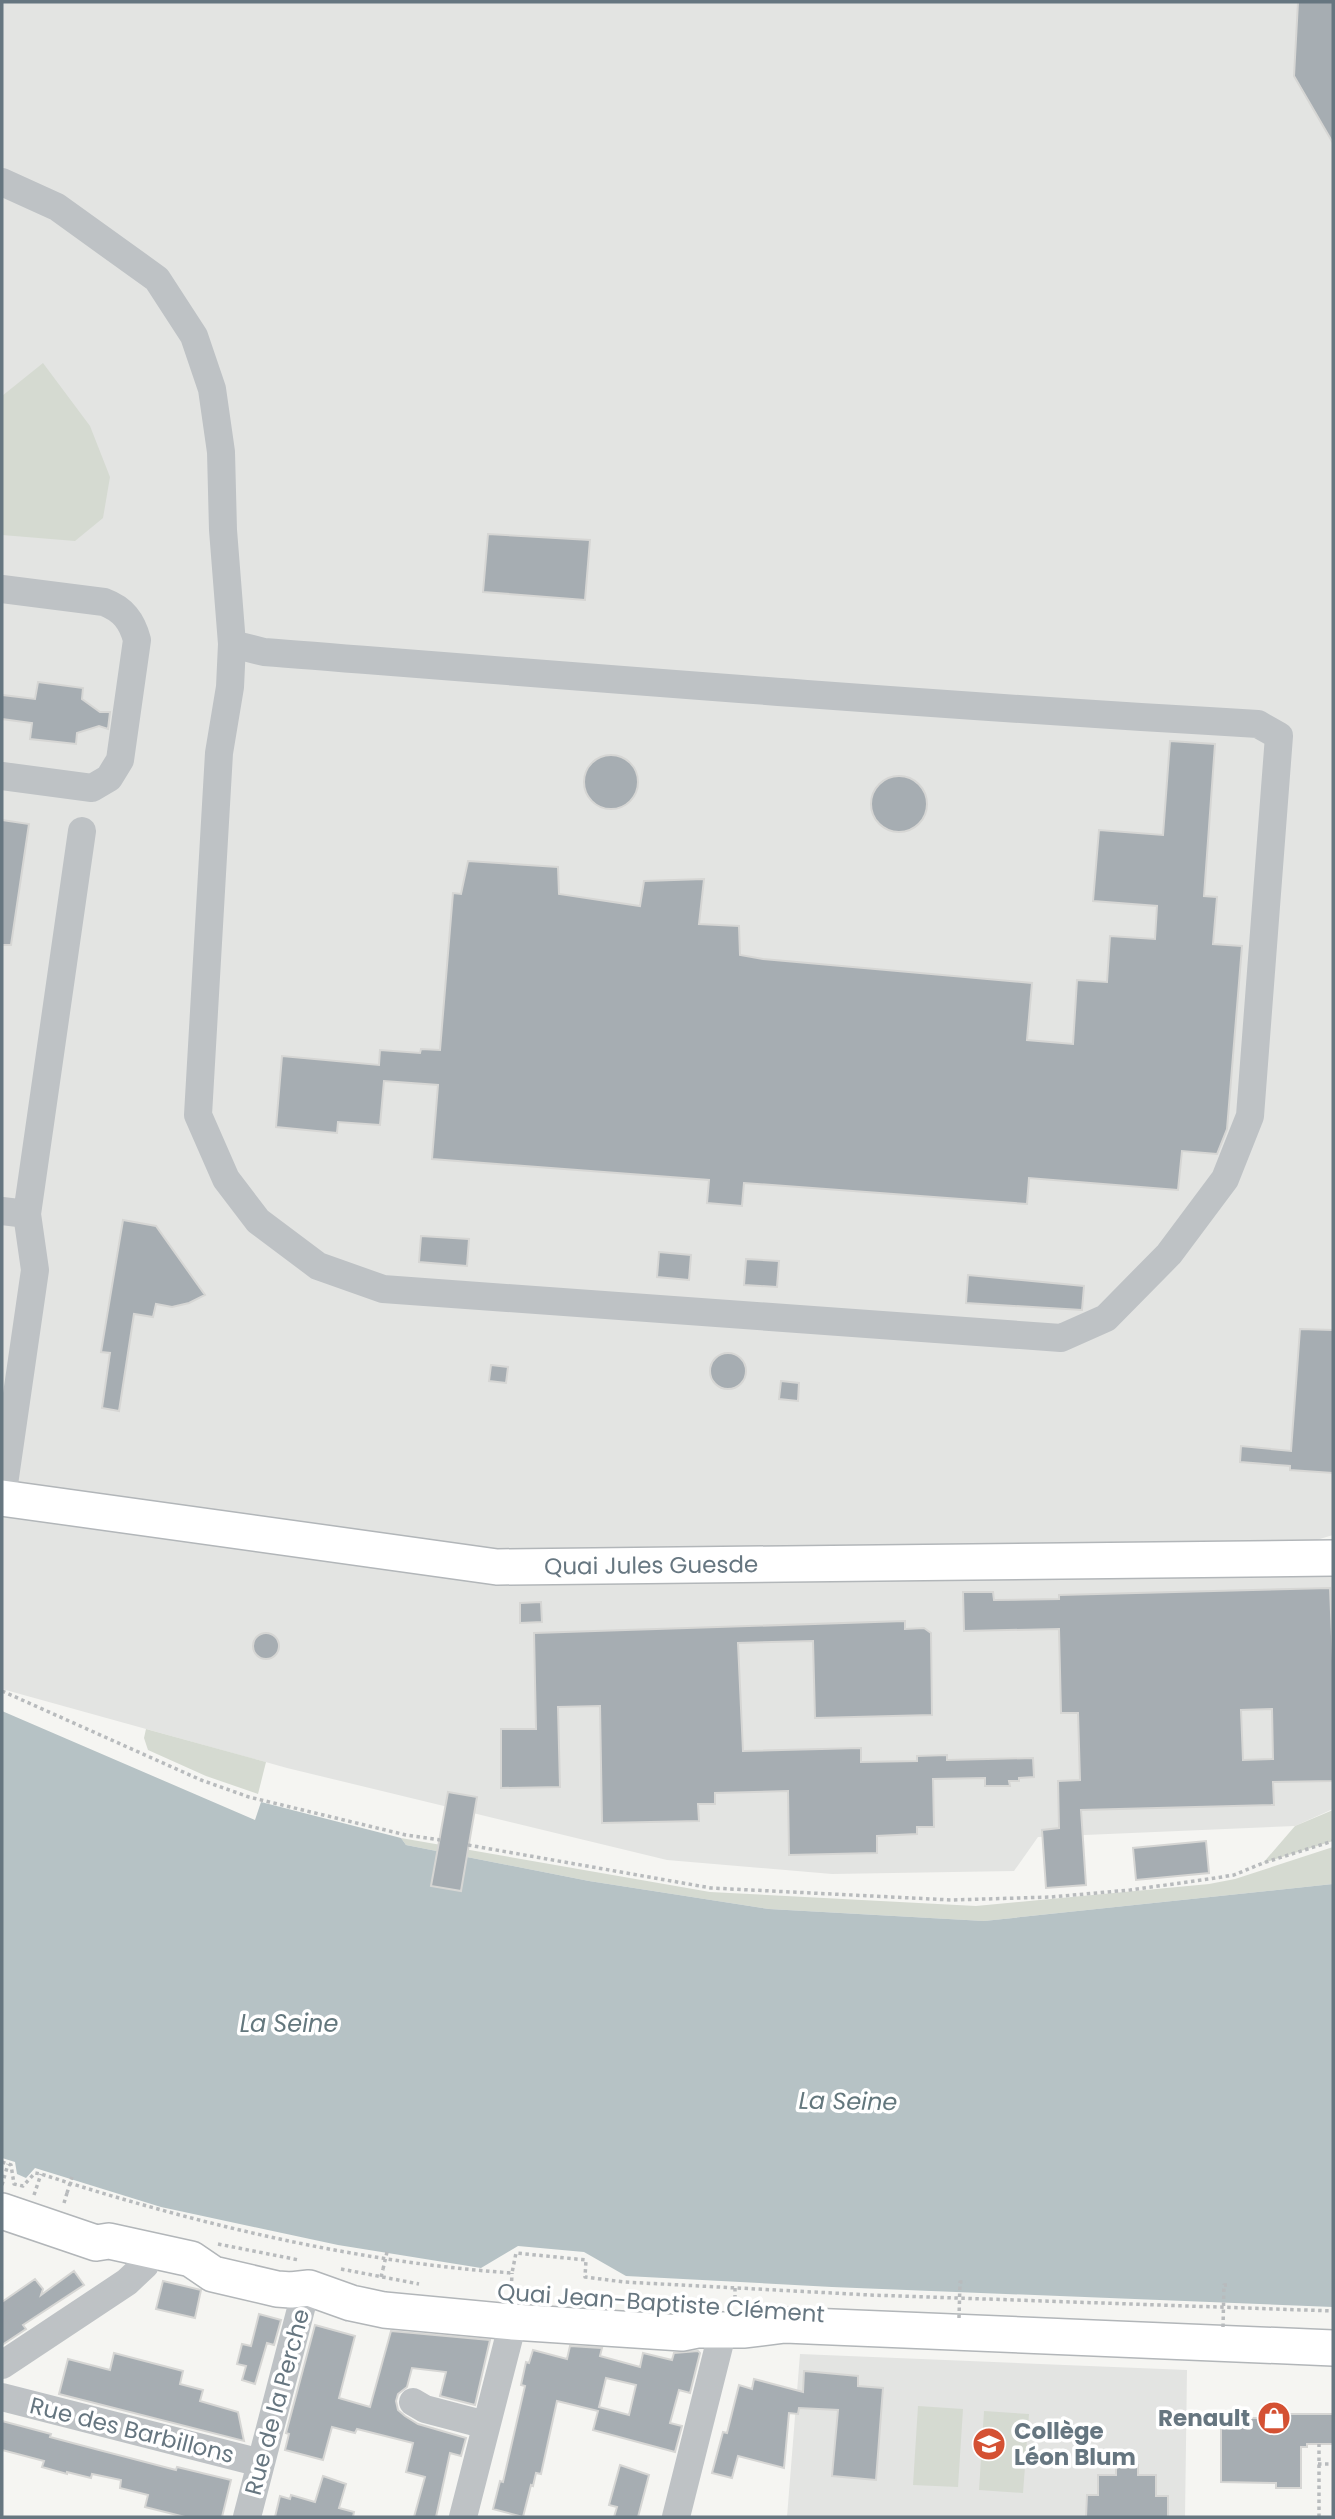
<svg xmlns="http://www.w3.org/2000/svg" width="1335" height="2519" viewBox="0 0 1335 2519" font-family="Poppins,sans-serif">
	<style>
		.built { fill: #e3e4e2 }
		.green { fill: #d5dad1 }
		.water { fill: #b6c2c5 }
		.building { fill: #a6adb2; stroke: #d6d6d4; stroke-width: 2; fill-rule: evenodd }
		.lines { fill: none; stroke-linecap: round; stroke-linejoin: round }
		.major-casing { stroke: #b2b6b9; stroke-width: 38 }
		.path { stroke: #b8bbbd; stroke-width: 3.5; stroke-dasharray: 3.5 3.5; stroke-linecap: butt }
		.minor { stroke: #bec2c5; stroke-width: 28 }
		.major { stroke: #fff; stroke-width: 35 }
		.path-bridge { stroke: #b8bbbd; stroke-width: 3.5; stroke-dasharray: 3.5 3.5; stroke-linecap: butt }
		.labels { text-anchor: middle; dominant-baseline: central; stroke-width: 7; stroke-linejoin: round; paint-order: stroke }
		.street-label { font-size: 23px; fill: #667680; stroke: #fff }
		.poi-label { font-size: 23px; font-weight: bold; fill: #667680; stroke: #fff; text-anchor: end }
		.water-label { font-size: 24px; font-style: italic; fill: #63777d; stroke: #fff }
	</style>
	<rect width="100%" height="100%" fill="#f5f5f2"/>
	<!-- built -->
	<path class="built" d="M 2,2 L 1333,2 L 1333,1535 L 1310,1542 L 1333,1572 L 1333,1809 L 1295,1826 L 1038,1837 L 1014,1871 L 832,1874 L 667,1860 L 287,1768 L 2,1689 Z
		M 800,2354 L 1187,2370 L 1185,2517 L 787,2517 Z"/>
	<!-- green -->
	<path class="green" d="M 43,363 L 90,426 L 110,477 L 103,518 L 75,541 L 2,535 L 2,396 Z
		M 146,1729 L 266,1762 L 258,1794 L 206,1776 L 148,1750 L 144,1738 Z
		M 1333,1810 L 1333,1841 L 1263,1863 L 1295,1826 Z
		M 401,1838 L 710,1892 L 976,1906 L 1209,1884 L 1235,1879 L 1333,1847 L 1333,1884 L 984,1921 L 769,1909 L 589,1881 L 406,1845 Z
		M 918,2406 L 963,2409 L 958,2487 L 913,2485 Z
		M 984,2411 L 1029,2414 L 1023,2493 L 979,2490 Z"/>
	<!-- water -->
	<path class="water" d="M 2,1711 L 255,1820 L 261,1802 L 401,1838 L 406,1845 L 589,1881 L 769,1909 L 984,1921 L 1333,1884 L 1333,2307 L 832,2287 L 626,2276 L 584,2252 L 518,2246 L 481,2268 L 338,2245 L 161,2207 L 35,2168 L 26,2178 L 17,2174 L 15,2162 L 2,2158 Z"/>
	<!-- building -->
	<path class="building" d="M 1298,2 L 1333,2 L 1333,143 L 1294,76 Z
		M 488,534 L 590,540 L 585,600 L 483,592 Z
		M 38,682 L 83,688 L 82,699 L 100,712 L 110,712 L 108,729 L 99,726 L 77,733 L 76,744 L 30,739 L 32,723 L 2,719 L 2,695 L 35,699 Z
		M 1170,741 L 1215,744 L 1204,896 L 1217,897 L 1213,944 L 1242,946 L 1227,1129 L 1217,1154 L 1182,1151 L 1178,1190 L 1029,1178 L 1027,1204 L 744,1183 L 742,1206 L 707,1203 L 709,1180 L 432,1159 L 438,1085 L 384,1081 L 380,1125 L 338,1122 L 337,1133 L 276,1127 L 282,1056 L 379,1065 L 380,1050 L 420,1053 L 421,1049 L 440,1050 L 453,893 L 461,894 L 468,861 L 558,867 L 559,894 L 640,906 L 644,881 L 704,879 L 699,924 L 739,926 L 740,955 L 763,959 L 1032,983 L 1027,1040 L 1073,1044 L 1077,980 L 1107,982 L 1110,936 L 1155,939 L 1157,906 L 1093,901 L 1099,830 L 1163,835 Z
		M584 782a27 27 0 1 1 54 0a27 27 0 1 1-54 0Z
		M871 804a28 28 0 1 1 56 0a28 28 0 1 1-56 0Z
		M 2,820 L 29,824 L 11,945 L 2,945 Z
		M 123,1220 L 156,1226 L 205,1295 L 189,1303 L 172,1307 L 156,1304 L 153,1317 L 134,1314 L 119,1411 L 102,1408 L 110,1353 L 101,1352 Z
		M 421,1236 L 469,1239 L 467,1266 L 419,1262 Z
		M 659,1252 L 691,1255 L 689,1280 L 657,1277 Z
		M 746,1259 L 779,1261 L 777,1287 L 744,1285 Z
		M 968,1275 L 1084,1286 L 1082,1310 L 966,1303 Z
		M 1300,1329 L 1333,1330 L 1333,1473 L 1290,1470 L 1290,1466 L 1240,1462 L 1241,1446 L 1291,1451 Z
		M710 1371a18 18 0 1 1 36 0a18 18 0 1 1-36 0Z
		M 491,1365 L 508,1367 L 506,1383 L 489,1381 Z
		M 781,1381 L 799,1383 L 798,1401 L 779,1399 Z
		M 1330,1588 L 1333,1661 L 1333,1781 L 1273,1782 L 1274,1805 L 1081,1810 L 1086,1885 L 1046,1888 L 1042,1830 L 1059,1828 L 1058,1781 L 1080,1780 L 1078,1713 L 1061,1713 L 1059,1629 L 964,1631 L 963,1592 L 993,1592 L 994,1600 L 1059,1599 L 1059,1595 ZM 1272,1709 L 1273,1759 L 1243,1760 L 1241,1710 Z
		M 541,1602 L 542,1622 L 520,1623 L 520,1603 Z
		M 905,1621 L 905,1629 L 924,1628 L 931,1633 L 932,1715 L 815,1718 L 813,1641 L 738,1643 L 743,1751 L 861,1748 L 861,1762 L 917,1761 L 917,1756 L 947,1755 L 947,1760 L 1033,1758 L 1034,1777 L 1019,1778 L 1019,1781 L 1009,1781 L 1010,1786 L 985,1786 L 985,1778 L 933,1779 L 934,1827 L 917,1827 L 917,1834 L 877,1836 L 877,1853 L 789,1855 L 788,1791 L 715,1793 L 715,1804 L 698,1804 L 699,1821 L 602,1823 L 600,1706 L 558,1707 L 560,1787 L 501,1788 L 501,1729 L 536,1729 L 534,1633 Z
		M253 1646a13 13 0 1 1 26 0a13 13 0 1 1-26 0Z
		M 448,1792 L 477,1797 L 461,1891 L 431,1886 Z
		M 1206,1841 L 1209,1873 L 1136,1880 L 1133,1848 Z
		M 74,2271 L 84,2285 L 23,2325 L 26,2329 L 2,2345 L 2,2302 L 35,2279 L 43,2289 L 41,2295 Z
		M 163,2281 L 201,2290 L 195,2318 L 156,2309 Z
		M 259,2314 L 281,2320 L 274,2345 L 267,2343 L 255,2384 L 242,2380 L 246,2366 L 237,2364 L 242,2344 L 251,2346 Z
		M 315,2325 L 355,2336 L 339,2398 L 370,2407 L 391,2331 L 490,2340 L 475,2405 L 440,2396 L 446,2372 L 412,2368 L 407,2387 L 398,2394 L 396,2401 L 398,2410 L 405,2416 L 418,2424 L 466,2438 L 461,2456 L 450,2453 L 436,2517 L 414,2517 L 425,2477 L 406,2472 L 413,2443 L 357,2429 L 355,2433 L 332,2427 L 323,2460 L 285,2450 L 289,2434 L 286,2433 Z
		M 570,2346 L 602,2348 L 600,2356 L 640,2367 L 643,2353 L 672,2360 L 674,2353 L 698,2351 L 700,2353 L 690,2393 L 679,2390 L 670,2423 L 682,2426 L 675,2452 L 593,2430 L 598,2411 L 557,2401 L 541,2474 L 536,2473 L 533,2486 L 531,2485 L 523,2517 L 493,2509 L 500,2481 L 503,2482 L 525,2386 L 521,2385 L 526,2362 L 529,2363 L 533,2350 L 567,2359 ZM 606,2378 L 636,2385 L 629,2415 L 599,2407 Z
		M 114,2353 L 183,2371 L 180,2384 L 203,2390 L 200,2401 L 238,2412 L 244,2441 L 59,2394 L 68,2359 L 110,2370 Z
		M 804,2371 L 858,2376 L 858,2386 L 883,2388 L 876,2480 L 832,2476 L 838,2410 L 799,2408 L 798,2414 L 789,2413 L 784,2468 L 738,2456 L 732,2478 L 712,2473 L 723,2432 L 727,2433 L 739,2385 L 752,2389 L 754,2379 L 803,2392 Z
		M 1268,2414 L 1333,2414 L 1333,2444 L 1307,2444 L 1307,2447 L 1301,2447 L 1301,2488 L 1276,2488 L 1276,2483 L 1221,2482 L 1221,2418 L 1268,2418 Z
		M 2,2421 L 51,2434 L 50,2437 L 99,2450 L 176,2470 L 177,2467 L 231,2480 L 222,2517 L 185,2517 L 145,2507 L 148,2495 L 120,2488 L 121,2480 L 92,2474 L 91,2478 L 67,2472 L 67,2474 L 42,2467 L 44,2461 L 2,2450 Z
		M 620,2465 L 649,2475 L 638,2517 L 614,2517 L 617,2507 L 609,2505 Z
		M 1116,2465 L 1138,2465 L 1138,2475 L 1156,2475 L 1156,2496 L 1168,2496 L 1168,2517 L 1086,2517 L 1087,2495 L 1098,2495 L 1098,2475 L 1116,2475 Z
		M 323,2476 L 346,2484 L 339,2508 L 354,2512 L 353,2517 L 275,2517 L 280,2496 L 290,2499 L 291,2495 L 315,2502 Z"/>
	<g class="lines">
		<defs>
			<g id="major">
				<path id="s1" d="M 2,1498 L 497,1567 L 1333,1558"/>
				<path d="M 2,2211 L 96,2243 L 109,2241 L 191,2259 L 213,2274 L 277,2289 L 291,2290 L 309,2288 L 351,2303 L 384,2310 L 513,2322 L 682,2333 L 697,2330 L 745,2330 L 785,2325 L 1333,2348"/>
			</g>
		</defs>
		<!-- major casing -->
		<use href="#major" class="major-casing"/>
		<!-- path -->
		<path class="path" d="M 2,1691 L 201,1780 L 249,1797 L 406,1835 L 440,1840
			M 468,1845 L 711,1888 L 952,1900 L 1051,1897 L 1130,1890 L 1209,1879 L 1234,1875 L 1263,1863 L 1333,1841
			M 2,2162 L 11,2165 L 14,2184 L 23,2186 L 35,2173 L 41,2174 C 193,2223 353,2262 512,2273 L 516,2253 L 586,2260 L 585,2277 L 624,2282 L 870,2295 L 1333,2311
			M 2,2185 L 8,2164
			M 34,2195 L 41,2174
			M 64,2203 L 67,2193
			M 218,2244 L 299,2260
			M 341,2269 L 419,2284
			M 381,2277 L 383,2269
			M 735,2288 L 735,2303
			M 511,2295 L 512,2273
			M 1318,2464 L 1333,2464
			M 1319,2517 L 1319,2444"/>
		<!-- minor -->
		<path class="minor" d="M 2,182 L 57,207 L 157,279 L 194,336 L 212,389 L 221,452 L 223,530 L 232,644 L 230,687 L 219,753 L 198,1115 L 226,1179 L 258,1221 L 318,1266 L 383,1289 L 1061,1338 L 1106,1318 L 1169,1254 L 1225,1179 L 1250,1116 L 1279,736 L 1258,724 C 927,705 596,678 264,652 L 232,644
			M 2,589 L 104,602 C 123,609 132,621 137,640 L 120,760 L 109,778 L 92,788 L 2,776
			M 2,1211 L 27,1214
			M 2,1498 L 35,1270 L 27,1214 L 82,831
			M 2,2365 L 127,2282 L 145,2265 L 150,2251
			M 2,2397 L 261,2463
			M 413,2402 L 425,2409 L 486,2425
			M 247,2517 L 302,2305 L 309,2288
			M 463,2517 L 513,2322
			M 676,2517 L 723,2330"/>
		<!-- major -->
		<use href="#major" class="major"/>
		<!-- path-bridge -->
		<path class="path-bridge" d="M 67,2193 L 72,2177
			M 383,2269 L 387,2252
			M 959,2318 L 960,2282 L 966,2282
			M 1223,2327 L 1224,2285 L 1227,2285"/>
	</g>
	<!-- icons -->
	<defs>
		<symbol id="shop-disc" viewBox="-11 -11 22 22"><circle r="9.5" fill="#d45133" stroke="#fff"/><path d="M-5-2.5h2.3a2.7 3.5 0 0 1 5.4 0H5L5.5 6h-11ZM-1.5-2.5h3a1.5 2.3 0 0 0-3 0Z" fill="#fff"/></symbol>
		<symbol id="school-disc" viewBox="-11 -11 22 22"><circle r="9.5" fill="#d45133" stroke="#fff"/><path d="M0-5L7-2L0 1L-7-2ZM-4 1L0 2.5L4 1V4Q0 6-4 4Z" fill="#fff"/></symbol>
	</defs>
	<g fill-rule="evenodd">
		<use href="#shop-disc" x="1255" y="2399" width="38" height="38"/>
		<use href="#school-disc" x="970" y="2425" width="38" height="38"/>
	</g>
	<g class="labels">
		<!-- street labels -->
		<g class="street-label">
			<text stroke="none"><textPath href="#s1" startOffset="654">Quai Jules Guesde</textPath></text>
			<text transform="translate(661 2303) rotate(4)">Quai Jean-Baptiste Clément</text>
			<text transform="translate(277 2402) rotate(-75)">Rue de la Perche</text>
			<text transform="translate(132 2430) rotate(14)">Rue des Barbillons</text>
		</g>
		<!-- poi labels -->
		<g class="poi-label">
			<text x="1250" y="2418">Renault</text>
			<text x="1014" y="2431" text-anchor="start">Collège<tspan x="1014" dy="26">Léon Blum</tspan></text>
		</g>
		<!-- water labels -->
		<g class="water-label">
			<text x="289" y="2023">La Seine</text>
			<text transform="translate(848 2101) rotate(1)">La Seine</text>
		</g>
	</g>
	<!-- border -->
	<rect width="1335" height="2519" fill="none" stroke="#667680" stroke-width="7"/>
</svg>
